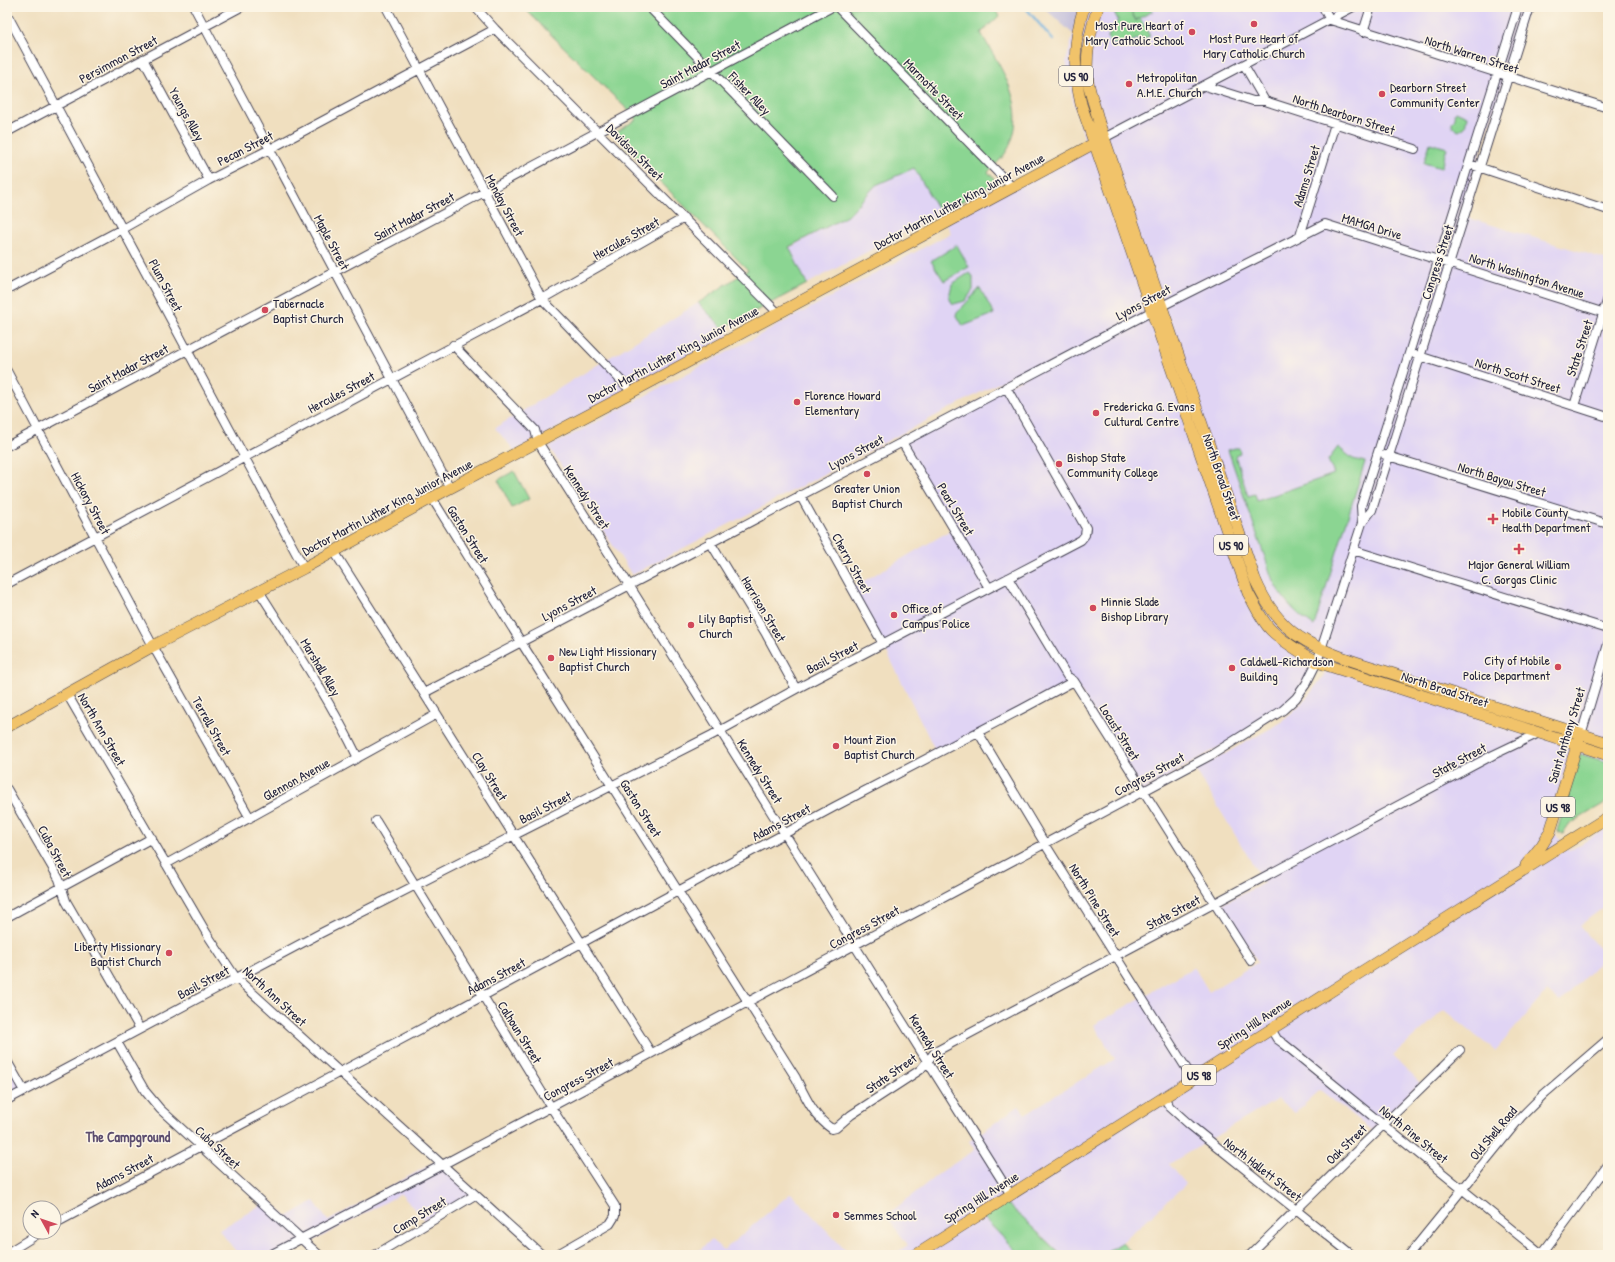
<svg xmlns="http://www.w3.org/2000/svg" width="1615" height="1262" viewBox="0 0 1615 1262" font-family="'Patrick Hand',sans-serif">
	<style>
		.built { fill: #e0d4f4 }
		.industrial { fill: #c4c0db }
		.green { fill: #8bd592; stroke: #567c66 }
		.lines { fill: none; stroke-linecap: round; stroke-linejoin: round }
		.stream { stroke: #67addd; stroke-width: 2.5 }
		.minor-casing { stroke: #413e4f; stroke-width: 10 }
		.major-casing { stroke: #413e4f; stroke-width: 12 }
		.minor { stroke: #fff; stroke-width: 8 }
		.major { stroke: #f1c36a; stroke-width: 11 }
		.poi-dot { fill: #d1495b; stroke: #fcf5e5; stroke-width: 1.5 }
		.labels { text-anchor: middle; dominant-baseline: central; stroke-width: 3; stroke-linejoin: round; paint-order: stroke }
		.shield { fill: #fcf5e5; stroke: #63616e; stroke-width: 1 }
		.shield-label { font-size: 12px; font-weight: bold; fill: #22223b }
		.poi-label { font-size: 13px; fill: #22223b; stroke: #fcf5e5; text-anchor: start }
		.street-label { font-size: 13px; fill: #22223b; stroke: #fcf5e5 }
		.neighbourhood-label { font-size: 14px; font-weight: bold; fill: #5c4d6f; stroke: #fcf5e5 }
	</style>
	<rect width="100%" height="100%" fill="#fcf5e5"/>
	<filter id="ink" filterUnits="userSpaceOnUse"><feTurbulence type="fractalNoise" baseFrequency=".025" numOctaves="2"/><feDisplacementMap in="SourceGraphic" scale="8" xChannelSelector="R" yChannelSelector="G"/><feConvolveMatrix kernelMatrix="1 2 1 2 8 2 1 2 1" color-interpolation-filters="sRGB"/></filter>
	<filter id="wash" filterUnits="userSpaceOnUse"><feTurbulence type="fractalNoise" baseFrequency=".012" numOctaves="4" result="noise"/><feDisplacementMap in="SourceGraphic" scale="16" xChannelSelector="R" yChannelSelector="G"/><feGaussianBlur stdDeviation="0.9" result="paint"/><feColorMatrix in="noise" values="0 0 0 0 0 0 0 0 0 0 0 0 0 0 0 0 0 1.4 0 .05"/><feComposite in="paint" operator="in"/></filter>
	<g filter="url(#wash)">
		<rect width="100%" height="100%" fill="#f0dfbf"/>
		<!-- built -->
		<path class="built" d="M 1081,7 L 1528,7 L 1459,215 L 1608,260 L 1608,762 L 1580,754 L 1572,748 L 1548,825 L 1569,851 L 1608,828 L 1608,904 L 1579,926 L 1606,956 L 1560,1002 L 1547,991 L 1495,1051 L 1444,1010 L 1393,1056 L 1420,1083 L 1371,1130 L 1320,1090 L 1295,1113 L 1278,1099 L 1169,1164 L 1186,1184 L 1122,1242 L 1100,1255 L 1062,1255 L 1006,1202 L 983,1217 L 1020,1255 L 893,1255 L 908,1245 L 886,1216 L 941,1172 L 975,1150 L 969,1141 L 1019,1106 L 1025,1114 L 1115,1059 L 1094,1025 L 1194,967 L 1209,992 L 1258,962 L 1222,904 L 1264,883 L 1196,770 L 1282,722 L 1306,699 L 1327,671 L 1315,665 L 1283,710 L 1143,791 L 1074,681 L 937,754 L 883,644 L 852,588 L 953,529 L 902,442 L 1029,375 L 1025,369 L 632,575 L 549,447 L 951,233 L 946,223 L 1087,148 L 1073,100 L 1066,61 Z
			M 914,168 L 940,213 L 807,284 L 789,248 L 847,216 L 876,185 Z
			M 698,303 L 730,335 L 515,451 L 495,428 Z
			M 7,1061 L 24,1091 L 7,1100 Z
			M 435,1162 L 470,1194 L 424,1220 L 401,1194 L 287,1255 L 239,1255 L 219,1230 L 269,1200 L 287,1217 L 314,1201 L 328,1221 Z
			M 791,1193 L 850,1255 L 694,1255 L 711,1240 L 724,1250 Z"/>
		<!-- industrial -->
		<path class="industrial" d="M 1043,7 L 1081,7 L 1073,34 Z"/>
		<!-- green -->
		<path class="green" d="M 523,7 L 993,7 L 999,16 L 981,33 C 1001,69 1030,107 1008,149 C 1003,158 995,165 988,172 L 997,182 L 940,213 L 914,168 L 876,185 L 847,216 L 789,247 L 807,284 L 723,328 L 698,303 L 748,270 L 613,134 L 637,119 Z
			M 1116,7 L 1128,7 L 1136,21 L 1140,18 L 1150,36 L 1143,40 L 1141,38 L 1126,43 L 1110,44 L 1111,42 L 1107,38 L 1118,20 L 1114,12 Z
			M 1129,7 L 1151,7 L 1153,11 L 1136,20 Z
			M 1456,111 L 1467,116 L 1465,127 L 1459,131 C 1454,129 1452,127 1452,122 L 1455,119 L 1454,114 Z
			M 1430,143 L 1447,148 L 1441,168 L 1424,163 Z
			M 957,245 L 969,267 L 944,281 L 931,261 Z
			M 969,273 L 973,276 L 973,290 L 965,301 L 954,304 L 952,303 L 949,297 L 952,284 Z
			M 980,288 L 994,314 L 963,326 L 956,314 Z
			M 1338,447 L 1353,459 L 1365,462 L 1314,626 C 1296,614 1283,600 1273,581 L 1228,450 L 1235,448 L 1239,448 L 1240,453 L 1235,455 L 1248,496 L 1255,494 L 1257,501 L 1334,474 L 1328,460 Z
			M 514,471 L 529,499 L 512,508 L 498,480 Z
			M 1580,754 L 1608,762 L 1608,801 L 1570,824 L 1563,834 L 1557,831 Z
			M 1006,1202 L 1061,1255 L 1020,1255 L 983,1217 Z
			M 1122,1242 L 1134,1255 L 1101,1255 Z"/>
		<g class="lines">
			<!-- stream -->
			<path class="stream" d="M 1025,7 L 1053,40"/>
		</g>
	</g>
	<g filter="url(#ink)">
		<g class="lines">
			<defs>
				<path id="minor" d="M 194,7 L 450,488
					M 386,7 L 542,299 L 632,392
					M 475,7 L 495,29 L 779,314
					M 649,7 L 833,196
					M 837,7 L 1013,188
					M 1323,7 L 1330,20 L 1340,23 L 1608,108
					M 7,14 L 304,568
					M 1363,32 L 1371,7
					M 143,59 L 209,180
					M 1244,65 L 1265,101 L 1415,149
					M 1205,86 L 1253,101 L 1265,101
					M 7,132 L 241,7
					M 1104,138 L 1353,7
					M 1469,164 L 1608,210
					M 1300,236 L 1335,124
					M 7,290 L 122,229 L 209,180 L 270,149 L 495,29
					M 453,345 L 535,430 L 538,442 L 629,585 L 1011,1195
					M 1416,355 L 1608,417
					M 7,371 L 153,646 L 250,818
					M 1574,406 L 1608,298
					M 902,442 L 989,588
					M 7,446 L 832,7
					M 1385,455 L 1608,524
					M 800,495 L 883,644
					M 432,498 L 521,642 L 796,1078 C 805,1096 814,1117 832,1129 L 836,1128 L 851,1115 L 920,1070 L 935,1052 L 1493,755 L 1537,734
					M 1362,523 L 1361,506 L 1518,7
					M 710,542 L 766,634 L 796,689
					M 1353,550 L 1608,629
					M 334,551 L 651,1053
					M 1008,578 L 1067,676 L 1074,681 L 1251,961
					M 7,584 L 542,299 L 684,218
					M 259,591 C 294,646 330,700 358,758
					M 424,693 L 1162,306 L 1325,224 L 1608,314
					M 67,694 L 207,934 L 236,978 L 542,1255
					M 978,732 L 1045,844 L 1193,1079
					M 1581,735 L 1608,644
					M 7,789 L 59,879 L 66,901 L 140,1029
					M 376,821 L 551,1107 L 615,1206 L 615,1216 L 610,1224 L 556,1255
					M 166,864 L 437,714
					M 7,917 L 152,838
					M 1271,1029 L 1277,1039 L 1284,1044 L 1543,1255
					M 117,1042 L 145,1091 L 160,1109 L 319,1255
					M 7,1061 L 24,1091
					M 1164,1098 L 1170,1107 L 1190,1125 L 1352,1255
					M 7,1100 L 321,933 L 712,735 L 796,689 L 1081,540 L 1085,535 L 1086,528 L 1006,387
					M 54,1224 L 483,996 L 834,807 L 1022,709 L 1074,681
					M 7,1253 L 41,1232
					M 270,1255 L 442,1165 L 1213,754 L 1283,710 L 1296,698 L 1306,684 L 1317,662 L 1362,523 L 1372,510 L 1530,7
					M 375,1255 L 475,1195
					M 1250,1255 L 1460,1050
					M 1409,1255 L 1521,1117 L 1544,1094 L 1608,1039
					M 1541,1255 L 1608,1165"/>
				<path id="major" d="M 1084,7 C 1073,42 1073,68 1081,104 L 1248,593 C 1255,605 1261,620 1271,630 C 1284,643 1301,652 1317,662 L 1608,755
					M 1098,7 C 1090,32 1085,55 1088,81 C 1090,95 1096,109 1099,123 L 1255,579 C 1266,605 1282,628 1306,641 C 1336,658 1371,666 1403,677 C 1471,700 1540,721 1608,743
					M 7,727 L 153,646 L 304,568 L 450,488 L 632,392 L 1104,138
					M 1526,865 L 1542,845 L 1550,832 L 1579,739
					M 916,1255 L 1358,974 L 1608,817"/>
			</defs>
			<!-- minor casing -->
			<use href="#minor" class="minor-casing"/>
			<!-- major casing -->
			<use href="#major" class="major-casing"/>
			<!-- minor -->
			<use href="#minor" class="minor"/>
			<!-- major -->
			<use href="#major" class="major"/>
		</g>
	</g>
	<!-- markers -->
	<g class="poi-dot">
		<circle cx="1254" cy="24" r="4"/>
		<circle cx="1192" cy="32" r="4"/>
		<circle cx="1129" cy="84" r="4"/>
		<circle cx="1382" cy="94" r="4"/>
		<circle cx="265" cy="310" r="4"/>
		<circle cx="797" cy="402" r="4"/>
		<circle cx="1096" cy="413" r="4"/>
		<circle cx="1059" cy="464" r="4"/>
		<circle cx="867" cy="474" r="4"/>
		<path d="M1491 513h4v4h4v4h-4v4h-4v-4h-4v-4h4z"/>
		<path d="M1517 543h4v4h4v4h-4v4h-4v-4h-4v-4h4z"/>
		<circle cx="1093" cy="608" r="4"/>
		<circle cx="894" cy="615" r="4"/>
		<circle cx="691" cy="625" r="4"/>
		<circle cx="551" cy="658" r="4"/>
		<circle cx="1558" cy="667" r="4"/>
		<circle cx="1232" cy="668" r="4"/>
		<circle cx="836" cy="746" r="4"/>
		<circle cx="169" cy="953" r="4"/>
		<circle cx="836" cy="1215" r="4"/>
	</g>
	<g class="labels">
		<!-- shield labels -->
		<g class="shield">
			<rect x="1059" y="66" width="34" height="20" rx="3"/>
			<rect x="1214" y="535" width="34" height="20" rx="3"/>
			<rect x="1541" y="797" width="34" height="20" rx="3"/>
			<rect x="1182" y="1065" width="34" height="20" rx="3"/>
		</g>
		<g class="shield-label">
			<text x="1076" y="76">US 90</text>
			<text x="1231" y="545">US 90</text>
			<text x="1558" y="807">US 98</text>
			<text x="1199" y="1075">US 98</text>
		</g>
		<!-- poi labels -->
		<g class="poi-label">
			<text x="1184" y="25" text-anchor="end">Most Pure Heart of<tspan x="1184" dy="15">Mary Catholic School</tspan></text>
			<text x="1254" y="38" text-anchor="middle">Most Pure Heart of<tspan x="1254" dy="15">Mary Catholic Church</tspan></text>
			<text x="1137" y="77">Metropolitan<tspan x="1137" dy="15">A.M.E. Church</tspan></text>
			<text x="1390" y="87">Dearborn Street<tspan x="1390" dy="15">Community Center</tspan></text>
			<text x="273" y="303">Tabernacle<tspan x="273" dy="15">Baptist Church</tspan></text>
			<text x="805" y="395">Florence Howard<tspan x="805" dy="15">Elementary</tspan></text>
			<text x="1104" y="406">Fredericka G. Evans<tspan x="1104" dy="15">Cultural Centre</tspan></text>
			<text x="1067" y="457">Bishop State<tspan x="1067" dy="15">Community College</tspan></text>
			<text x="867" y="488" text-anchor="middle">Greater Union<tspan x="867" dy="15">Baptist Church</tspan></text>
			<text x="1502" y="512">Mobile County<tspan x="1502" dy="15">Health Department</tspan></text>
			<text x="1519" y="564" text-anchor="middle">Major General William<tspan x="1519" dy="15">C. Gorgas Clinic</tspan></text>
			<text x="1101" y="601">Minnie Slade<tspan x="1101" dy="15">Bishop Library</tspan></text>
			<text x="902" y="608">Office of<tspan x="902" dy="15">Campus Police</tspan></text>
			<text x="699" y="618">Lily Baptist<tspan x="699" dy="15">Church</tspan></text>
			<text x="559" y="651">New Light Missionary<tspan x="559" dy="15">Baptist Church</tspan></text>
			<text x="1550" y="660" text-anchor="end">City of Mobile<tspan x="1550" dy="15">Police Department</tspan></text>
			<text x="1240" y="661">Caldwell-Richardson<tspan x="1240" dy="15">Building</tspan></text>
			<text x="844" y="739">Mount Zion<tspan x="844" dy="15">Baptist Church</tspan></text>
			<text x="161" y="946" text-anchor="end">Liberty Missionary<tspan x="161" dy="15">Baptist Church</tspan></text>
			<text x="844" y="1215">Semmes School</text>
		</g>
		<!-- street labels -->
		<g class="street-label">
			<text transform="translate(1472 54) rotate(18)">North Warren Street</text>
			<text transform="translate(118 59) rotate(-28)">Persimmon Street</text>
			<text transform="translate(700 64) rotate(-28)">Saint Madar Street</text>
			<text transform="translate(934 89) rotate(46)">Marmotte Street</text>
			<text transform="translate(750 93) rotate(46)">Fisher Alley</text>
			<text transform="translate(187 114) rotate(61)">Youngs Alley</text>
			<text transform="translate(1344 114) rotate(18)">North Dearborn Street</text>
			<text transform="translate(245 148) rotate(-27)">Pecan Street</text>
			<text transform="translate(635 152) rotate(45)">Davidson Street</text>
			<text transform="translate(1306 176) rotate(-73)">Adams Street</text>
			<text transform="translate(959 201) rotate(-28)">Doctor Martin Luther King Junior Avenue</text>
			<text transform="translate(505 205) rotate(62)">Monday Street</text>
			<text transform="translate(414 216) rotate(-28)">Saint Madar Street</text>
			<text transform="translate(1372 226) rotate(17)">MAMGA Drive</text>
			<text transform="translate(626 238) rotate(-29)">Hercules Street</text>
			<text transform="translate(332 242) rotate(62)">Maple Street</text>
			<text transform="translate(1437 262) rotate(-72)">Congress Street</text>
			<text transform="translate(1527 275) rotate(18)">North Washington Avenue</text>
			<text transform="translate(166 285) rotate(62)">Plum Street</text>
			<text transform="translate(1143 302) rotate(-28)">Lyons Street</text>
			<text transform="translate(1579 348) rotate(-72)">State Street</text>
			<text transform="translate(673 354) rotate(-28)">Doctor Martin Luther King Junior Avenue</text>
			<text transform="translate(128 368) rotate(-28)">Saint Madar Street</text>
			<text transform="translate(1518 375) rotate(18)">North Scott Street</text>
			<text transform="translate(341 392) rotate(-28)">Hercules Street</text>
			<text transform="translate(856 452) rotate(-28)">Lyons Street</text>
			<text transform="translate(1222 477) rotate(71)">North Broad Street</text>
			<text transform="translate(1502 479) rotate(17)">North Bayou Street</text>
			<text transform="translate(587 497) rotate(57)">Kennedy Street</text>
			<text transform="translate(91 503) rotate(62)">Hickory Street</text>
			<text transform="translate(387 507) rotate(-28)">Doctor Martin Luther King Junior Avenue</text>
			<text transform="translate(956 509) rotate(59)">Pearl Street</text>
			<text transform="translate(468 534) rotate(58)">Gaston Street</text>
			<text transform="translate(852 563) rotate(61)">Cherry Street</text>
			<text transform="translate(569 603) rotate(-28)">Lyons Street</text>
			<text transform="translate(764 609) rotate(59)">Harrison Street</text>
			<text transform="translate(832 657) rotate(-27)">Basil Street</text>
			<text transform="translate(321 667) rotate(59)">Marshall Alley</text>
			<text transform="translate(1445 689) rotate(18)">North Broad Street</text>
			<text transform="translate(212 726) rotate(61)">Terrell Street</text>
			<text transform="translate(102 729) rotate(60)">North Ann Street</text>
			<text transform="translate(1120 732) rotate(58)">Locust Street</text>
			<text transform="translate(1566 735) rotate(-73)">Saint Anthony Street</text>
			<text transform="translate(1459 760) rotate(-28)">State Street</text>
			<text transform="translate(760 771) rotate(58)">Kennedy Street</text>
			<text transform="translate(1149 774) rotate(-28)">Congress Street</text>
			<text transform="translate(490 776) rotate(58)">Clay Street</text>
			<text transform="translate(296 779) rotate(-29)">Glennon Avenue</text>
			<text transform="translate(545 807) rotate(-27)">Basil Street</text>
			<text transform="translate(641 808) rotate(58)">Gaston Street</text>
			<text transform="translate(781 822) rotate(-28)">Adams Street</text>
			<text transform="translate(55 851) rotate(62)">Cuba Street</text>
			<text transform="translate(1095 900) rotate(58)">North Pine Street</text>
			<text transform="translate(1173 912) rotate(-28)">State Street</text>
			<text transform="translate(864 927) rotate(-28)">Congress Street</text>
			<text transform="translate(496 976) rotate(-28)">Adams Street</text>
			<text transform="translate(203 982) rotate(-28)">Basil Street</text>
			<text transform="translate(275 996) rotate(43)">North Ann Street</text>
			<text transform="translate(1254 1023) rotate(-33)">Spring Hill Avenue</text>
			<text transform="translate(520 1032) rotate(58)">Calhoun Street</text>
			<text transform="translate(932 1046) rotate(58)">Kennedy Street</text>
			<text transform="translate(891 1073) rotate(-35)">State Street</text>
			<text transform="translate(578 1079) rotate(-28)">Congress Street</text>
			<text transform="translate(1493 1133) rotate(-50)">Old Shell Road</text>
			<text transform="translate(1414 1134) rotate(39)">North Pine Street</text>
			<text transform="translate(1346 1144) rotate(-44)">Oak Street</text>
			<text transform="translate(218 1147) rotate(43)">Cuba Street</text>
			<text transform="translate(1263 1169) rotate(38)">North Hallett Street</text>
			<text transform="translate(124 1172) rotate(-28)">Adams Street</text>
			<text transform="translate(981 1197) rotate(-32)">Spring Hill Avenue</text>
			<text transform="translate(419 1215) rotate(-31)">Camp Street</text>
		</g>
		<!-- neighbourhood labels -->
		<g class="neighbourhood-label">
			<text x="128" y="1136">The Campground</text>
		</g>
	</g>
	<!-- margin -->
	<rect width="1615" height="1262" fill="none" stroke="#fcf5e5" stroke-width="24"/>
	<!-- north arrow -->
	<g transform="translate(42 1220) rotate(310)"><circle r="19" fill="#fcf5e5" stroke="#a5a1a1"/>
	<path d="M0-3L7 15L0 10L-7 15Z" fill="#d1495b"/>
	<text y="-6" font-size="11" font-weight="bold" text-anchor="middle" fill="#22223b">N</text>
	</g>
</svg>
